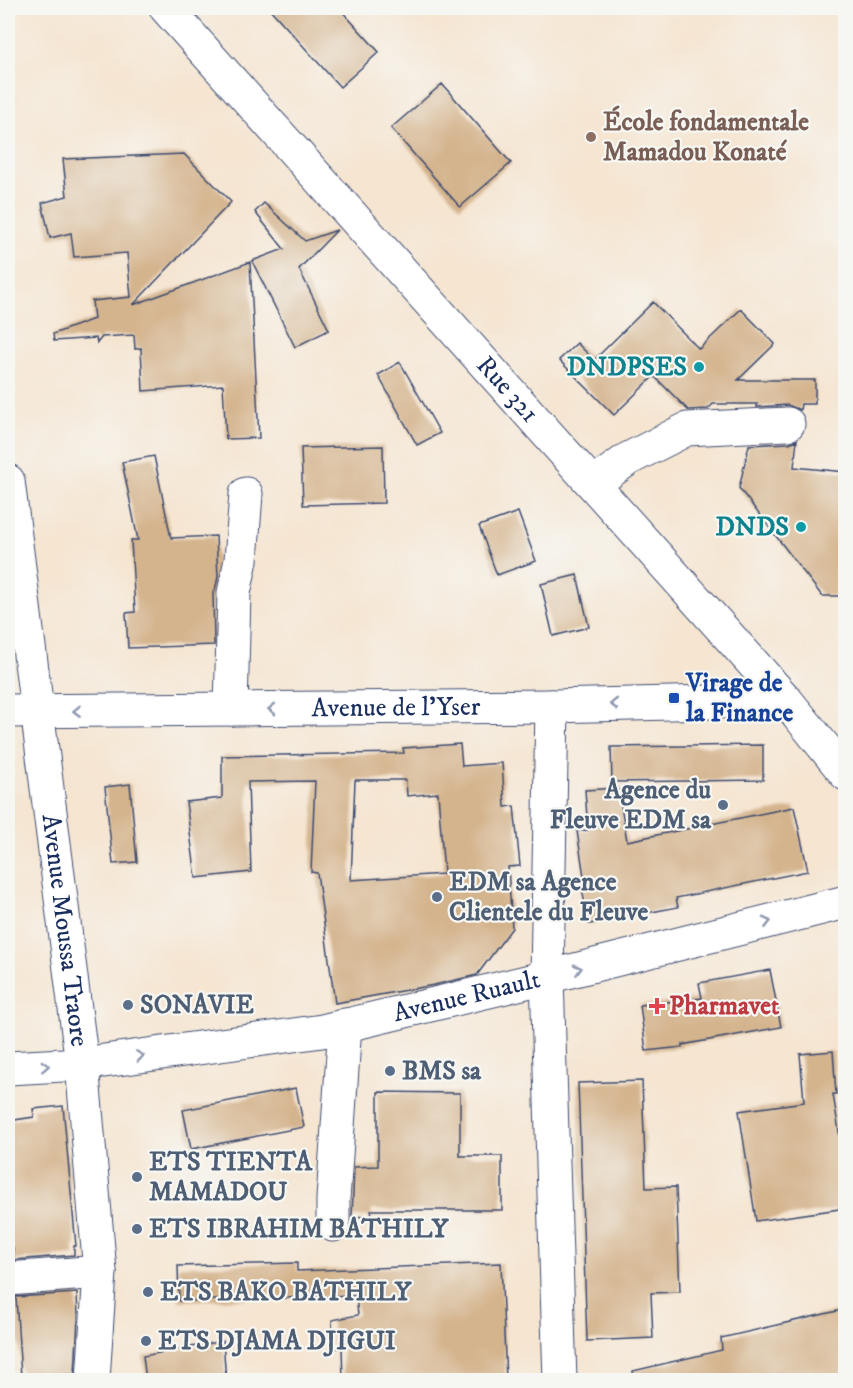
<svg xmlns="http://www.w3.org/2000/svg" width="853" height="1388" viewBox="0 0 853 1388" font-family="'IM FELL DW Pica',serif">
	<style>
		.building { fill: #d4b48d; fill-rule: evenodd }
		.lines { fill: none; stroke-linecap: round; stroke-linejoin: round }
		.minor-casing { stroke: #3c4a6f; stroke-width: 35 }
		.minor { stroke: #fff; stroke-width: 33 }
		.oneway { stroke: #8d97ae }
		.education-dot { fill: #8d6e63; stroke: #f6f6f2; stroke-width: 2 }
		.culture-dot { fill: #0f9aa8; stroke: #f6f6f2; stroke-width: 2 }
		.transit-dot { fill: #1a4fb4; stroke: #f6f6f2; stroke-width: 2 }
		.service-dot { fill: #5c6f8a; stroke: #f6f6f2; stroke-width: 2 }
		.health-dot { fill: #e0444e; stroke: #f6f6f2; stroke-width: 2 }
		.labels { text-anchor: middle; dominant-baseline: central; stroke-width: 4.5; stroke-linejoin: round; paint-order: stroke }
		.education-label { font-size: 26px; font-weight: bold; fill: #785e54; stroke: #f6f6f2; text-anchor: start }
		.culture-label { font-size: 26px; font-weight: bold; fill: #0d838f; stroke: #f6f6f2; text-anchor: end }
		.street-label { font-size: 26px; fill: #1b2f5e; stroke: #f6f6f2 }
		.transit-label { font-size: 26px; font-weight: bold; fill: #164399; stroke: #f6f6f2; text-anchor: start }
		.service-label { font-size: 26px; font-weight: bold; fill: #4e5e75; stroke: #f6f6f2; text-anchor: start }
		.health-label { font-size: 26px; font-weight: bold; fill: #be3a42; stroke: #f6f6f2; text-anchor: start }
	</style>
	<rect width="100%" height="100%" fill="#f6f6f2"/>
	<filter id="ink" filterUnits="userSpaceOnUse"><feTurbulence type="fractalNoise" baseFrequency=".0167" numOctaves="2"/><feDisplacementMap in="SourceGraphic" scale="12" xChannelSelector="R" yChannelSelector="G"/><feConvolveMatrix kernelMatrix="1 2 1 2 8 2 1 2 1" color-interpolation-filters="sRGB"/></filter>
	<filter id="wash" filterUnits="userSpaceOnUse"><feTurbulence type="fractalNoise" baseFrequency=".008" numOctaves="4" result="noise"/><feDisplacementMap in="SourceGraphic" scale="24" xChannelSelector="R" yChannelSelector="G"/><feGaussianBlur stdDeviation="1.35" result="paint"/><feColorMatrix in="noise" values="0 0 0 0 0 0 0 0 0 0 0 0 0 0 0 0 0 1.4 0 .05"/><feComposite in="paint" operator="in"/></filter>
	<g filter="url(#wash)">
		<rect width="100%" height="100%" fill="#f5e5d1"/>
		<g id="blocks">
			<!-- building -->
			<path class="building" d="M 269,8 L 339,8 L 379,52 L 340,87 Z
				M 442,84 L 511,163 L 460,207 L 391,128 Z
				M 184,154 L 231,202 L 133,305 L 250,262 L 259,438 L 226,439 L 223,385 L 143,391 L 141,348 L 135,349 L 134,335 L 102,337 L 97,343 L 96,338 L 54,341 L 53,334 L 94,319 L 92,301 L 131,297 L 127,253 L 74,257 L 71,233 L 50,238 L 42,203 L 67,196 L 63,159 Z
				M 264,203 L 305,241 L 337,230 L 299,269 L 329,330 L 295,347 L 252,261 L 284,249 L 255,212 Z
				M 653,302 L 699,349 L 741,309 L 775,344 L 738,380 L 815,380 L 815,404 L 801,404 L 800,410 L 788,405 L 757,407 L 757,404 L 713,404 L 708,409 L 688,410 L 654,376 L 614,415 L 559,360 L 577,343 L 594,360 Z
				M 400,362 L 440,433 L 417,445 L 378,375 Z
				M 797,440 L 794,467 L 846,472 L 846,596 L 822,596 L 739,488 L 749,445 L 789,443 Z
				M 383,446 L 384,503 L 303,505 L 301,448 Z
				M 154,456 L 171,538 L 216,536 L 218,577 L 215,590 L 213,591 L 214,645 L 128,648 L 126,613 L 135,612 L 131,540 L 138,540 L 122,462 Z
				M 518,512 L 536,561 L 497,575 L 479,526 Z
				M 577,575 L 589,627 L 553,636 L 541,584 Z
				M 460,744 L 462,766 L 502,763 L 505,807 L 514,806 L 520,866 L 508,867 L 512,928 L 477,975 L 434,985 L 335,1003 L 317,873 L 311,872 L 315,781 L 248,782 L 251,872 L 196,878 L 186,802 L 222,798 L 222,756 L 404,753 L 403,748 ZM 355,780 L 406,780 L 407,796 L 438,793 L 444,874 L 351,880 Z
				M 763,745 L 763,780 L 612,782 L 611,747 Z
				M 130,784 L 137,862 L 113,864 L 105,787 Z
				M 618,788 L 627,841 L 794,807 L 808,871 L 676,898 L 678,907 L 589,924 L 581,884 L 585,883 L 577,831 L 588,830 L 585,790 Z
				M 770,970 L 781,1027 L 682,1045 L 682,1047 L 646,1051 L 640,1005 L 702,998 L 699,983 Z
				M 833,1051 L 836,1094 L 833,1094 L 846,1176 L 846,1208 L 756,1221 L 739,1111 L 804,1102 L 800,1054 Z
				M 642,1081 L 646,1188 L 676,1187 L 680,1292 L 651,1293 L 653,1338 L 587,1341 L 578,1083 Z
				M 296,1088 L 304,1127 L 191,1149 L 183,1110 Z
				M 378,1092 L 460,1093 L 460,1156 L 502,1156 L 502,1210 L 371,1210 L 372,1216 L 352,1217 L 354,1167 L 378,1166 Z
				M 63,1106 L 76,1246 L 74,1246 L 74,1255 L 14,1260 L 13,1247 L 8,1248 L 8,1121 L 34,1117 L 33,1109 Z
				M 297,1263 L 297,1271 L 501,1263 L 506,1380 L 343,1380 L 342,1348 L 333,1348 L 332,1320 L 358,1315 L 356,1296 L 179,1301 L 178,1266 Z
				M 77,1293 L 78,1317 L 75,1374 L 21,1377 L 16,1297 Z
				M 846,1309 L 846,1380 L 634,1380 L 633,1371 L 722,1350 L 721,1338 Z
				M 223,1341 L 226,1380 L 146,1380 L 143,1356 Z"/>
		</g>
	</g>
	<g filter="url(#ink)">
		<use href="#blocks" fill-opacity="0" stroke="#3c4a6f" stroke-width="1.5"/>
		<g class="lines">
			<defs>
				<g id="minor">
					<path id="s1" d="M 166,8 L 786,700 L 846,774"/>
					<path id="s2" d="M 8,481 L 82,1064 L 100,1272 L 93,1380"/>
					<path d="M 593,484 L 628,459 L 687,429 L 788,424"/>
					<path d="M 552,706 L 547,977 L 560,1380"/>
					<path d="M 231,709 L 234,593 L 241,560 L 246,494"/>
					<path id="s3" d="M 8,711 L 552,706 L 786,700"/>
					<path id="s4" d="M 8,1068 L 82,1064 L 322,1031 L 547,977 L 846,902"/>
					<path d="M 333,1225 L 333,1199 L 345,1025"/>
					<path d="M 8,1279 L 100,1272"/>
				</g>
			</defs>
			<!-- minor casing -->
			<use href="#minor" class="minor-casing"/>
			<!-- minor -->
			<use href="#minor" class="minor"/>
		</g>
		<!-- one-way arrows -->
		<defs><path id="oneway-chevron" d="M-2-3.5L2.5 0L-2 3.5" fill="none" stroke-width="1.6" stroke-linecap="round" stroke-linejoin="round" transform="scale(1.5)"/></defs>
		<g class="oneway">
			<use href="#oneway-chevron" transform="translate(614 704) rotate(179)"/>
			<use href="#oneway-chevron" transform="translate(272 709) rotate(179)"/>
			<use href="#oneway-chevron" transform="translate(77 711) rotate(179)"/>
			<use href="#oneway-chevron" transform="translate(767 922) rotate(-14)"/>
			<use href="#oneway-chevron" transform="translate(578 969) rotate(-14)"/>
			<use href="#oneway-chevron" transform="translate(140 1056) rotate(-8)"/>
			<use href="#oneway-chevron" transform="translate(45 1066) rotate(-3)"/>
		</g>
	</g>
	<!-- markers -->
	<circle class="education-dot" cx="591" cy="137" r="6"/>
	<g class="culture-dot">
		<circle cx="699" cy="367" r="6"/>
		<circle cx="801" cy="527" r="6"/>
	</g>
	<rect class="transit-dot" x="668" y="692" width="12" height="12" rx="3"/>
	<g class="service-dot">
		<circle cx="723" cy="805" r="6"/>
		<circle cx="437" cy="897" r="6"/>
		<circle cx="128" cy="1005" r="6"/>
		<circle cx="390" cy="1071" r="6"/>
		<circle cx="137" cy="1177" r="6"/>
		<circle cx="137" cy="1229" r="6"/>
		<circle cx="148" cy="1292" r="6"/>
		<circle cx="146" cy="1341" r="6"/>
	</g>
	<path class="health-dot" d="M654 997h6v6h6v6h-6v6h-6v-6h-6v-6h6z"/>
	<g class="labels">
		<!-- education labels -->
		<g class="education-label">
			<text x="603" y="122">École fondamentale<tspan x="603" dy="30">Mamadou Konaté</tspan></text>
		</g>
		<!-- culture labels -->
		<g class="culture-label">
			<text x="687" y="367">DNDPSES</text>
			<text x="789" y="527">DNDS</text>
		</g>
		<!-- street labels -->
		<g class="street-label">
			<text stroke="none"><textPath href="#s1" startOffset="512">Rue 321</textPath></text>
			<text stroke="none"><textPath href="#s3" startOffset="388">Avenue de l'Yser</textPath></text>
			<text stroke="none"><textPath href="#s2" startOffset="453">Avenue Moussa Traore</textPath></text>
			<text stroke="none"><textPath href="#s4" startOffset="465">Avenue Ruault</textPath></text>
		</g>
		<!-- transit labels -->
		<g class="transit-label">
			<text x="686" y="683">Virage de<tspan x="686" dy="30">la Finance</tspan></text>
		</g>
		<!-- service labels -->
		<g class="service-label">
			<text x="711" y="790" text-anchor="end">Agence du<tspan x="711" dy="30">Fleuve EDM sa</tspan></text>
			<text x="449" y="882">EDM sa Agence<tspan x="449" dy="30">Clientele du Fleuve</tspan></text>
			<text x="140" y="1005">SONAVIE</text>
			<text x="402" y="1071">BMS sa</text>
			<text x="149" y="1162">ETS TIENTA<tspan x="149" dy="30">MAMADOU</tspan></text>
			<text x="149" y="1229">ETS IBRAHIM BATHILY</text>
			<text x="160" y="1292">ETS BAKO BATHILY</text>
			<text x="158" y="1341">ETS DJAMA DJIGUI</text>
		</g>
		<!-- health labels -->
		<g class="health-label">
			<text x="669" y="1006">Pharmavet</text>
		</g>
	</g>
	<!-- margin -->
	<rect width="853" height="1388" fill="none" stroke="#f6f6f2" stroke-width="30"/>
</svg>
